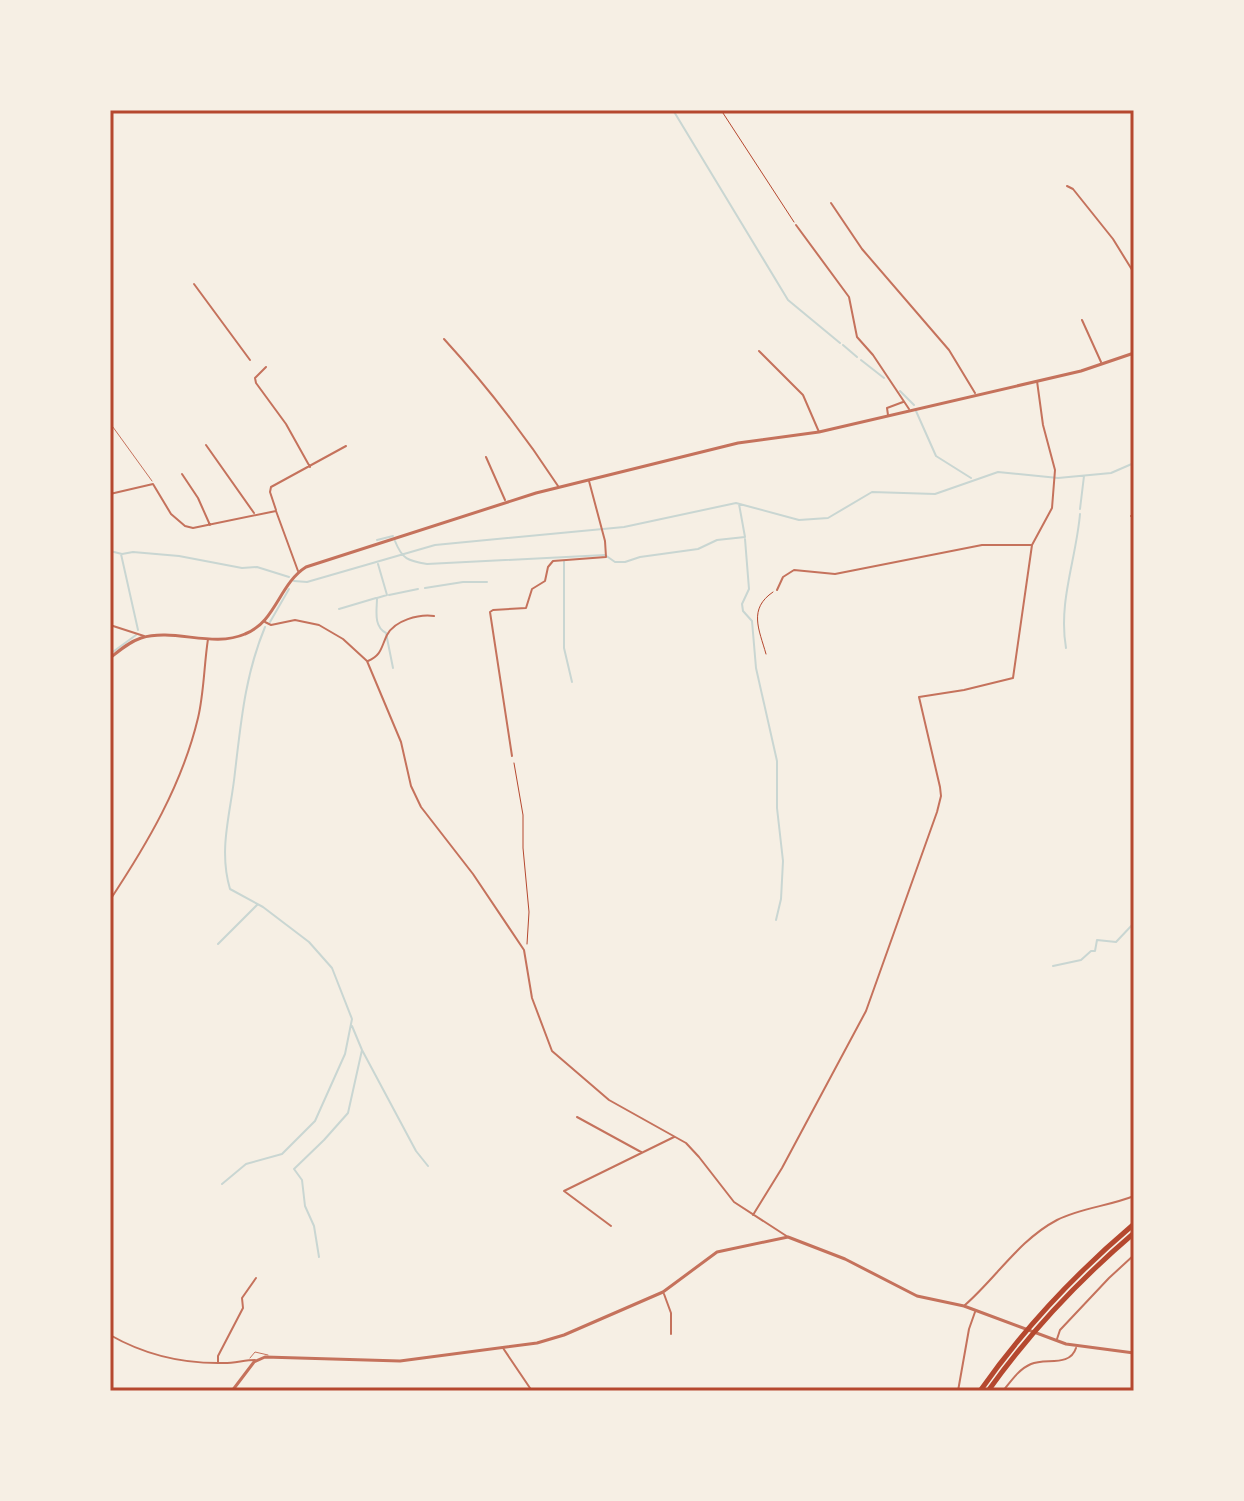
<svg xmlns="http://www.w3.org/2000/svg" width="1244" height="1501" viewBox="0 0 1244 1501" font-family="'Varela Round',sans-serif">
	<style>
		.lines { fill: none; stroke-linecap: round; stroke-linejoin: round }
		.stream { stroke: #c9d6d2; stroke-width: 2 }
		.path { stroke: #b5482f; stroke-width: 1 }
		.service { stroke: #c5725c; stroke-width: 1 }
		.pedestrian { stroke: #c5725c; stroke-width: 2 }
		.minor { stroke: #c5725c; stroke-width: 2 }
		.tertiary { stroke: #c5725c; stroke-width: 3 }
		.motorway { stroke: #b5482f; stroke-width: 5 }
		.neatline { fill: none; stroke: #b5482f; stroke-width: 3 }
	</style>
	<rect width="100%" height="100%" fill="#f6efe4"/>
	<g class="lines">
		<!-- stream -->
		<path class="stream" d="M 673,110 L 788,300 L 840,343
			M 843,345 L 857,357
			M 861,360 L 884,378
			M 900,391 L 914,405
			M 916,411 L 936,456 L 971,478
			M 1080,509 L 1084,476
			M 745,539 L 749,589 L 742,604 L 743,611 L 752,621 L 756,668 L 777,761 L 777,808 L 783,861 L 781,899 L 776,920
			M 377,540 L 393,536
			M 395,541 C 402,559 408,561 427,564 L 605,555 L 615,562 L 625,562 L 640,557 L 698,549 L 717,540 L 745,537 L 739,504
			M 110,551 L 122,554 L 133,552 L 179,556 L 242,568 L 257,567 L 289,577
			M 121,554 L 138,630
			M 564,561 L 564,648 L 572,682
			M 378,564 L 387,595 L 377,598 C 377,610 373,626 386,633 L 393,668
			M 294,581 L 307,582 L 435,545 L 624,527 L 736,503 L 799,520 L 828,518 L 872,492 L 935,494 L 998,472 L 1058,478 L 1111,473 L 1134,463
			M 425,588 L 463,582 L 487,582
			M 389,595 L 418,589
			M 339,609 L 376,598
			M 270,622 L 289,589
			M 1066,648 C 1058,602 1076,560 1080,514
			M 110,654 L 136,635
			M 218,944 L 257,905
			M 1053,966 L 1081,960 L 1091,951 L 1095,951 L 1097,940 L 1116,942 L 1134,923
			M 362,1050 L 416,1151 L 428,1166
			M 222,1184 L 246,1164 L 282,1154 L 315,1121 L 345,1054 L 352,1019 L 332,968 L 309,942 L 263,907 L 230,889 C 218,849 231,812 235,772 C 241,722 245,675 265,627
			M 319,1257 L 314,1226 L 305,1206 L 302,1180 L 294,1169 L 324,1140 L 348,1113 L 362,1050 L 352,1026"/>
		<!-- path -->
		<path class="path" d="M 721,110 L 794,222
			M 766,654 C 759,629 748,609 773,592
			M 514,763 L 523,815 L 523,848 L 529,912 L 527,944"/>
		<!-- service -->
		<path class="service" d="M 110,423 L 152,481
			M 250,1358 L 255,1352 L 268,1355"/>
		<!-- pedestrian -->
		<path class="pedestrian" d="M 194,284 L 250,360"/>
		<!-- minor -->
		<path class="minor" d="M 1067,186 L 1073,189 L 1113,239 L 1134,273
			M 831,203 L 862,249 L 949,350 L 975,393
			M 796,225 L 849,297 L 857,337 L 873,355 L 909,409
			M 1082,320 L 1101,362
			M 444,339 C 486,385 524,434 558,486
			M 759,351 L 803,395 L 819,432
			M 266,367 L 255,378 L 256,383 L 286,424 L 310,467
			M 888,415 L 887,408 L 903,402
			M 206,445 L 254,513
			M 486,457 L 505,500
			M 182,474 L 198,498 L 210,525
			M 110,494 L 153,484 L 171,514 L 185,526 L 193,528 L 276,511 L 298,571
			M 276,510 L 270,492 L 271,487 L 346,446
			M 1131,516 L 1134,516
			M 777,590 L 783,577 L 794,570 L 835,574 L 982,545 L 1032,545 L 1052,508 L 1055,470 L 1043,425 L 1037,381
			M 265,622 L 271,625 L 295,620 L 319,625 L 343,639 L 367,661 L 401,742 L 411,786 L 421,807 L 473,874 L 524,950 L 532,998 L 552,1051 L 609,1100 L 686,1143 L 699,1157 L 734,1202 L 788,1237
			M 110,625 L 144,636
			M 368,661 C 382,655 381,647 387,635 C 395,620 419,614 434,616
			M 512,756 L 490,612 L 493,610 L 526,608 L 532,589 L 545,581 L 548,567 L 553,561 L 606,557 L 605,541 L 589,481
			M 110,900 C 147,844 182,785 198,718 C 204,693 204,665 208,639
			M 577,1117 L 641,1152
			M 753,1215 L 782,1168 L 866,1011 L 937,812 L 941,796 L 940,787 L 919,697 L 964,690 L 1013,678 L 1032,545
			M 611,1226 L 564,1191 L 674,1137
			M 664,1294 L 671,1313 L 671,1334
			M 965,1305 C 996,1278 1019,1240 1057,1220 C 1081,1208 1109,1206 1134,1196
			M 110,1335 C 145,1355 184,1364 224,1363 C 235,1363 245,1360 255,1360
			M 1057,1339 L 1060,1330 L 1109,1278 L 1134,1255
			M 503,1348 L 532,1391
			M 218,1362 L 218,1356 L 243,1308 L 242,1298 L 256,1278
			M 958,1391 L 969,1329 L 975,1312
			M 1003,1391 C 1011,1381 1019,1369 1031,1364 C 1046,1358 1070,1367 1076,1348"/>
		<!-- tertiary -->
		<path class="tertiary" d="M 110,658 C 120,650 129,642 141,638 C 174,628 213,648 245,634 C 276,622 279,584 306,567 L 536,493 L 738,443 L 819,432 L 1081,371 L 1134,353
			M 232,1391 L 254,1362 L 265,1357 L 400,1361 L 537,1343 L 564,1335 L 663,1292 L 717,1252 L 788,1237 L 845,1259 L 917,1296 L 964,1306 L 1066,1344 L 1134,1353"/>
		<!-- motorway -->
		<path class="motorway" d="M 980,1391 C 1024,1328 1075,1274 1134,1224
			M 988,1391 C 1030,1332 1079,1280 1134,1233"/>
	</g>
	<!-- border -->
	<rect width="1244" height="1501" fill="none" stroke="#f6efe4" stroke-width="224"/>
	<rect x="112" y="112" width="1020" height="1277" class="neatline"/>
</svg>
